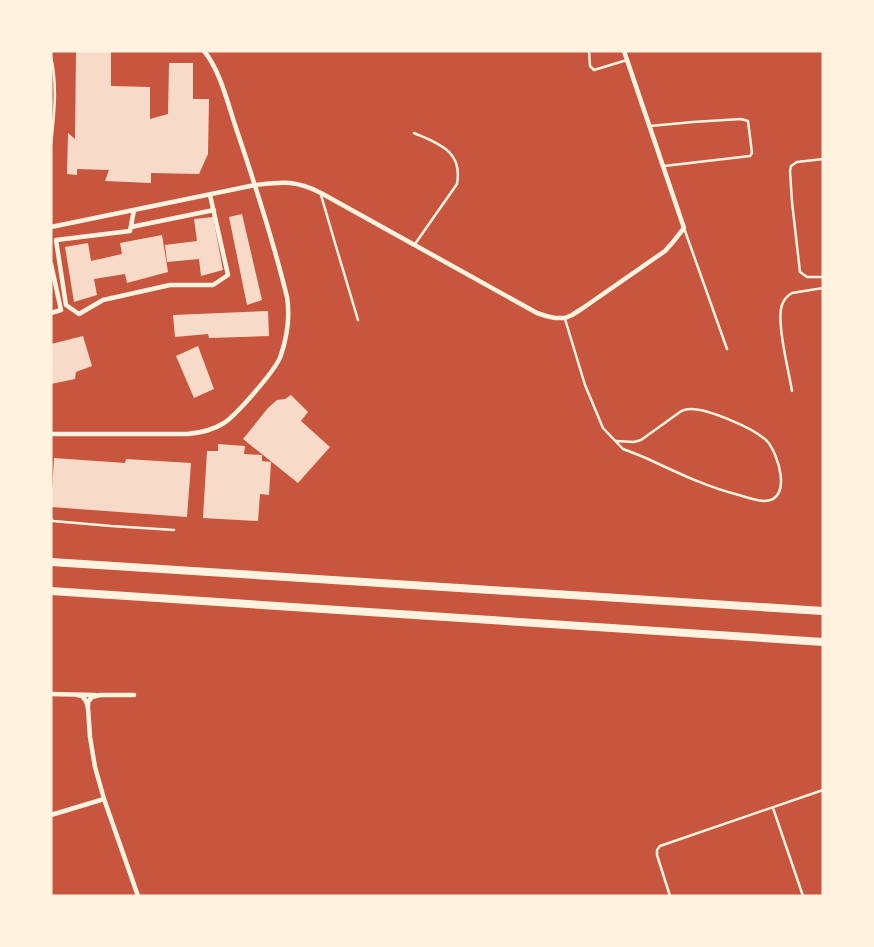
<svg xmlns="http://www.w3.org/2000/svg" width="874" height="947" viewBox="0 0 874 947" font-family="Poppins,sans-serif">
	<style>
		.building { fill: #f7dbc8 }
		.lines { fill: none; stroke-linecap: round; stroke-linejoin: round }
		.service { stroke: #fff3e0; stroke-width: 2.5 }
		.minor { stroke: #fff3e0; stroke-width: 4.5 }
		.motorway { stroke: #fff3e0; stroke-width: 8 }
	</style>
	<rect width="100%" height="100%" fill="#c8553d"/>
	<!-- building -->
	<path class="building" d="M 76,51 L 111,51 L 111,86 L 150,87 L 150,119 L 168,114 L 169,63 L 193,63 L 193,99 L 209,99 L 208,154 L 199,174 L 151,173 L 151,183 L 105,181 L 109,170 L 77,169 L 77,175 L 67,174 L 68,133 L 75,139 Z
		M 242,214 L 262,300 L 247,305 L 229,217 Z
		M 213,217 L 223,270 L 201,276 L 199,259 L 167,262 L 165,245 L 197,241 L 194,219 Z
		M 162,235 L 168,272 L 127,283 L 125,274 L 94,279 L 97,295 L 74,302 L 65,247 L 88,243 L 91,261 L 122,254 L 120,243 Z
		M 268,311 L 269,336 L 209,338 L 208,334 L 175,337 L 173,315 Z
		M 83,336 L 92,366 L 76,372 L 75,379 L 51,384 L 51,344 Z
		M 198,346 L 214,389 L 194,398 L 176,356 Z
		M 291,395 L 308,412 L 301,421 L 330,447 L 298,483 L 243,439 L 268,408 L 277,400 L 285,399 Z
		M 218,444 L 245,446 L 244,454 L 262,455 L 262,461 L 271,462 L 269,495 L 260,494 L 258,521 L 203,518 L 207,451 L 218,451 Z
		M 54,458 L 125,463 L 126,459 L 191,463 L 187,517 L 51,507 Z"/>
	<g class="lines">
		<!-- service -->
		<path class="service" d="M 589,51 L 590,66 L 594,70 L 627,60
			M 51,57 C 58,86 54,116 51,145
			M 650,126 L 693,122 L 741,119 L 748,121 L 752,153 L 750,156 L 664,166
			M 414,133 C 439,144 463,151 457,184 L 415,244
			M 823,159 L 797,162 L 791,166 L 790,171 L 792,202 L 800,272 L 807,277 L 823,277
			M 321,195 L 335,243 L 358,320
			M 684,228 L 727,349
			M 565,319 L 585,385 L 603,428 L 623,449 C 631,452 639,455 648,459 C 678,473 707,487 739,495 C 748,498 757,501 765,501 C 793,500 778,453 767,441 C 754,428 708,409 691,409 C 687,409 683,410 680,412 L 641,440 L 634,442 L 616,441
			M 792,391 C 789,372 776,322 782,305 C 784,299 787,296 792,293 L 823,288
			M 51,519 L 53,521 L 111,526 L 174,530
			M 773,808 L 803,896
			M 670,896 L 657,855 L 657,850 L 660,846 L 823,790"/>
		<!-- minor -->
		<path class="minor" d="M 134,210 L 130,231 L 56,240 L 66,305 L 79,314 L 103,300 L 170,285 L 213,285 L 228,275 L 210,195
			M 51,227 L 255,185 C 283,182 295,180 321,193 L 537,313 L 546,316 L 555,318 L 565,318 L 572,315 L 583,308 L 665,251 L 673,242 L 684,228 L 624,51
			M 131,227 L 214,210
			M 51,264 L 61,310 L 51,313
			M 51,434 L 187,434 C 200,433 213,430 224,423 C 237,414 277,369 281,355 C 287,337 290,316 287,297 C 273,240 255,184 236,128 C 228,104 220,70 204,51
			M 51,694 L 95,695
			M 77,695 L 82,696 L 86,701 L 88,708 L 90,737 L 95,767 L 104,799 L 138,896
			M 88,706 L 88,702 L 92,697 L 100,695 L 134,695
			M 51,815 L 104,799"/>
		<!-- motorway -->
		<path class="motorway" d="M 51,562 L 823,611
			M 51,591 L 823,642"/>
	</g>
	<!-- border -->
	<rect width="874" height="947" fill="none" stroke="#fff3e0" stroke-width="105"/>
</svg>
